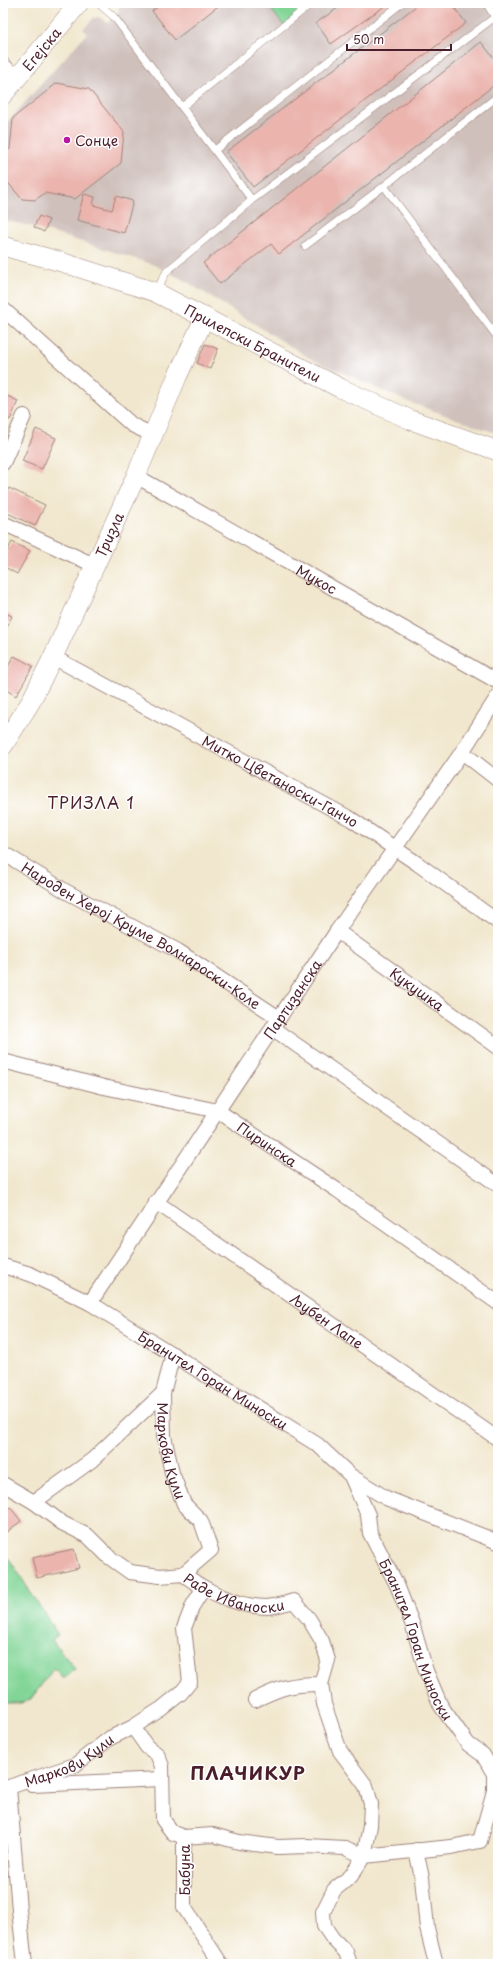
<svg xmlns="http://www.w3.org/2000/svg" width="501" height="1967" viewBox="0 0 501 1967" font-family="'Playpen Sans',sans-serif">
	<style>
		.industrial { fill: #cfc0bb }
		.green { fill: #82d597; stroke: #667a61 }
		.building { fill: #ebb4ad }
		.lines { fill: none; stroke-linecap: round; stroke-linejoin: round }
		.lane-casing { stroke: #9e837c; stroke-width: 8 }
		.street-casing { stroke: #9e837c; stroke-width: 16 }
		.secondary-casing { stroke: #9e837c; stroke-width: 20 }
		.lane { stroke: #fff; stroke-width: 7 }
		.street { stroke: #fff; stroke-width: 14 }
		.secondary { stroke: #fff; stroke-width: 19 }
		.poi-dot { fill: #b5179e; stroke: #fff; stroke-width: 1.5 }
		.labels { text-anchor: middle; dominant-baseline: central; stroke-width: 3; stroke-linejoin: round; paint-order: stroke }
		.street-label { font-size: 14px; fill: #4a1f2b; stroke: #fff }
		.poi-label { font-size: 14px; fill: #4a1f2b; stroke: #fff; text-anchor: start }
		.quarter-label { font-size: 16px; letter-spacing: 1px; fill: #4a1f2b; stroke: #fff }
		.district-label { font-size: 18px; font-weight: bold; letter-spacing: 1px; fill: #4a1f2b; stroke: #fff }
	</style>
	<rect width="100%" height="100%" fill="#fff"/>
	<filter id="ink" filterUnits="userSpaceOnUse"><feTurbulence type="fractalNoise" baseFrequency=".025" numOctaves="2"/><feDisplacementMap in="SourceGraphic" scale="8" xChannelSelector="R" yChannelSelector="G"/><feConvolveMatrix kernelMatrix="1 2 1 2 8 2 1 2 1" color-interpolation-filters="sRGB"/></filter>
	<filter id="wash" filterUnits="userSpaceOnUse"><feTurbulence type="fractalNoise" baseFrequency=".012" numOctaves="4" result="noise"/><feDisplacementMap in="SourceGraphic" scale="16" xChannelSelector="R" yChannelSelector="G"/><feGaussianBlur stdDeviation="0.9" result="paint"/><feColorMatrix in="noise" values="0 0 0 0 0 0 0 0 0 0 0 0 0 0 0 0 0 1.4 0 .05"/><feComposite in="paint" operator="in"/></filter>
	<g filter="url(#wash)">
		<rect width="100%" height="100%" fill="#f1e7ce"/>
		<!-- industrial -->
		<path class="industrial" d="M 118,3 L 498,3 L 498,434 L 406,401 L 311,359 L 184,280 L 152,264 L 34,227 L 3,220 L 3,127 L 87,33 L 83,29 L 94,18 L 99,17 L 108,23 L 119,12 Z"/>
		<!-- green -->
		<path class="green" d="M 266,3 L 312,3 L 284,26 Z
			M 3,1549 L 58,1635 L 52,1640 L 75,1669 L 63,1678 L 54,1668 L 30,1700 L 21,1703 L 3,1703 Z"/>
		<g id="blocks">
			<!-- building -->
			<path class="building" d="M 163,3 L 222,3 L 175,40 L 152,11 Z
				M 345,3 L 389,3 L 331,44 L 316,23 Z
				M 420,3 L 451,3 L 466,23 L 253,187 L 226,152 Z
				M 481,42 L 498,63 L 498,82 L 279,254 L 271,244 L 220,284 L 203,263 Z
				M 57,83 L 89,89 L 124,132 L 121,163 L 75,199 L 45,193 L 35,200 L 22,199 L 3,177 L 3,154 L 10,149 L 13,118 Z
				M 84,194 L 95,197 L 93,205 L 112,210 L 116,196 L 133,201 L 124,233 L 77,220 Z
				M 39,216 L 49,220 L 44,232 L 34,227 Z
				M 205,344 L 218,349 L 210,369 L 197,363 Z
				M 3,394 L 18,401 L 10,420 L 3,417 Z
				M 3,425 L 8,428 L 3,439 Z
				M 36,429 L 56,438 L 42,469 L 22,461 Z
				M 9,488 L 45,505 L 35,526 L 3,511 L 3,500 Z
				M 12,542 L 30,551 L 17,574 L 3,566 L 3,559 Z
				M 3,612 L 12,616 L 3,635 Z
				M 14,656 L 33,666 L 16,696 L 3,688 L 3,675 Z
				M 10,1507 L 21,1521 L 3,1535 L 3,1512 Z
				M 74,1549 L 79,1568 L 37,1578 L 32,1558 Z"/>
		</g>
	</g>
	<g filter="url(#ink)">
		<use href="#blocks" fill-opacity="0" stroke="#9e837c" stroke-width="1"/>
		<g class="lines">
			<defs>
				<path id="lane" d="M 98,3 L 114,17 L 252,200
					M 486,3 L 498,22
					M 182,107 L 312,3
					M 215,150 L 402,3
					M 384,186 L 498,338
					M 305,246 L 384,186 L 498,96
					M 156,291 L 167,271 L 252,200 L 495,17"/>
				<g id="street">
					<path d="M 3,65 L 17,78"/>
					<path d="M 3,309 L 132,425 L 153,435"/>
					<path d="M 3,463 L 24,416"/>
					<path id="s1" d="M 136,476 L 498,682"/>
					<path d="M 3,523 L 94,565"/>
					<path id="s2" d="M 53,657 L 351,819 L 418,864 L 498,922"/>
					<path d="M 462,752 L 498,780"/>
					<path id="s3" d="M 3,853 L 67,892 L 178,951 L 279,1018"/>
					<path id="s4" d="M 337,931 L 498,1047"/>
					<path d="M 272,1028 L 498,1185"/>
					<path id="s5" d="M 3,1061 L 104,1087 L 218,1111 L 337,1190 L 498,1303"/>
					<path id="s6" d="M 156,1202 L 498,1439"/>
					<path id="s7" d="M 3,1266 L 30,1274 L 90,1303 L 318,1445 L 351,1476 L 386,1498 L 498,1542"/>
					<path id="s8" d="M 90,1303 L 337,931 L 462,752 L 498,696"/>
					<path id="s9" d="M 173,1354 L 163,1393 L 164,1436 L 172,1473 L 184,1504 L 201,1521 L 211,1550 L 183,1574"/>
					<path id="s10" d="M 351,1476 L 368,1515 L 370,1533 L 397,1585 L 412,1623 L 426,1671 L 441,1706 L 468,1744 L 483,1755 L 494,1774 L 494,1791 L 498,1800"/>
					<path id="s11" d="M 3,1484 L 34,1502 L 62,1523 L 88,1536 L 109,1557 L 130,1572 L 160,1576 L 183,1574 C 206,1591 237,1607 267,1607 C 276,1606 286,1603 294,1601 L 309,1619 L 322,1641 L 328,1660 L 321,1684 L 324,1704 L 340,1751 L 366,1786 L 371,1804 L 370,1826 L 364,1856 L 351,1876 L 334,1890 L 323,1912 L 324,1926 L 333,1939 L 346,1952 L 350,1964"/>
					<path d="M 34,1502 L 92,1460 L 163,1393"/>
					<path d="M 255,1700 C 281,1687 292,1684 321,1684"/>
					<path d="M 133,1727 L 147,1747 L 157,1754 L 162,1766 L 163,1820 L 173,1833 L 184,1837 L 213,1835 L 239,1842 L 278,1847 L 307,1846 L 345,1848 L 364,1856 L 451,1847 L 480,1841 L 494,1791"/>
					<path d="M 32,1785 L 161,1779"/>
					<path id="s12" d="M 9,1787 L 75,1765 L 110,1738 L 133,1727 L 161,1709 L 181,1693 L 190,1682 L 184,1628 L 193,1605 L 203,1589"/>
					<path d="M 9,1787 L 19,1910 L 25,1964"/>
					<path d="M 184,1837 L 184,1907 L 221,1964"/>
					<path d="M 416,1850 L 422,1878 L 427,1928 L 436,1964"/>
				</g>
				<g id="secondary">
					<path id="s13" d="M 3,95 L 79,3"/>
					<path id="s14" d="M 3,246 L 58,261 L 155,292 L 340,388 L 411,420 L 498,451"/>
					<path id="s15" d="M 3,746 L 30,703 L 53,657 L 136,476 L 177,377 L 205,317"/>
				</g>
			</defs>
			<!-- lane casing -->
			<use href="#lane" class="lane-casing"/>
			<!-- street casing -->
			<use href="#street" class="street-casing"/>
			<!-- secondary casing -->
			<use href="#secondary" class="secondary-casing"/>
			<!-- lane -->
			<use href="#lane" class="lane"/>
			<!-- street -->
			<use href="#street" class="street"/>
			<!-- secondary -->
			<use href="#secondary" class="secondary"/>
		</g>
	</g>
	<!-- markers -->
	<circle class="poi-dot" cx="67" cy="140" r="4"/>
	<g class="labels">
		<!-- street labels -->
		<g class="street-label">
			<text stroke="none"><textPath href="#s13" startOffset="60">Егејска</textPath></text>
			<text stroke="none"><textPath href="#s14" startOffset="269">Прилепски Бранители</textPath></text>
			<text stroke="none"><textPath href="#s15" startOffset="237">Тризла</textPath></text>
			<text stroke="none"><textPath href="#s1" startOffset="208">Мукос</textPath></text>
			<text stroke="none"><textPath href="#s2" startOffset="259">Митко Цветаноски-Ганчо</textPath></text>
			<text stroke="none"><textPath href="#s3" startOffset="161">Народен Херој Круме Волнароски-Коле</textPath></text>
			<text stroke="none"><textPath href="#s4" startOffset="99">Кукушка</textPath></text>
			<text stroke="none"><textPath href="#s8" startOffset="365">Партизанска</textPath></text>
			<text stroke="none"><textPath href="#s5" startOffset="280">Пиринска</textPath></text>
			<text stroke="none"><textPath href="#s6" startOffset="208">Љубен Лапе</textPath></text>
			<text stroke="none"><textPath href="#s7" startOffset="240">Бранител Горан Миноски</textPath></text>
			<text stroke="none"><textPath href="#s9" startOffset="99">Маркови Кули</textPath></text>
			<text stroke="none"><textPath href="#s11" startOffset="265">Раде Иваноски</textPath></text>
			<text stroke="none"><textPath href="#s10" startOffset="177">Бранител Горан Миноски</textPath></text>
			<text stroke="none"><textPath href="#s12" startOffset="66">Маркови Кули</textPath></text>
			<text transform="translate(184 1870) rotate(-90)">Бабуна</text>
		</g>
		<!-- poi labels -->
		<g class="poi-label">
			<text x="75" y="140">Сонце</text>
		</g>
		<!-- quarter labels -->
		<g class="quarter-label">
			<text x="91" y="802">ТРИЗЛА 1</text>
		</g>
		<!-- district labels -->
		<g class="district-label">
			<text x="248" y="1772">ПЛАЧИКУР</text>
		</g>
	</g>
	<!-- margin -->
	<rect width="501" height="1967" fill="none" stroke="#fff" stroke-width="16"/>
	<!-- scale -->
	<path d="M347 44v6h104v-6" fill="none" stroke="#4a1f2b" stroke-width="2"/>
	<text x="353" y="44" font-size="12" fill="#4a1f2b" stroke="#ffffff" stroke-width="3" paint-order="stroke">50 m</text>
</svg>
